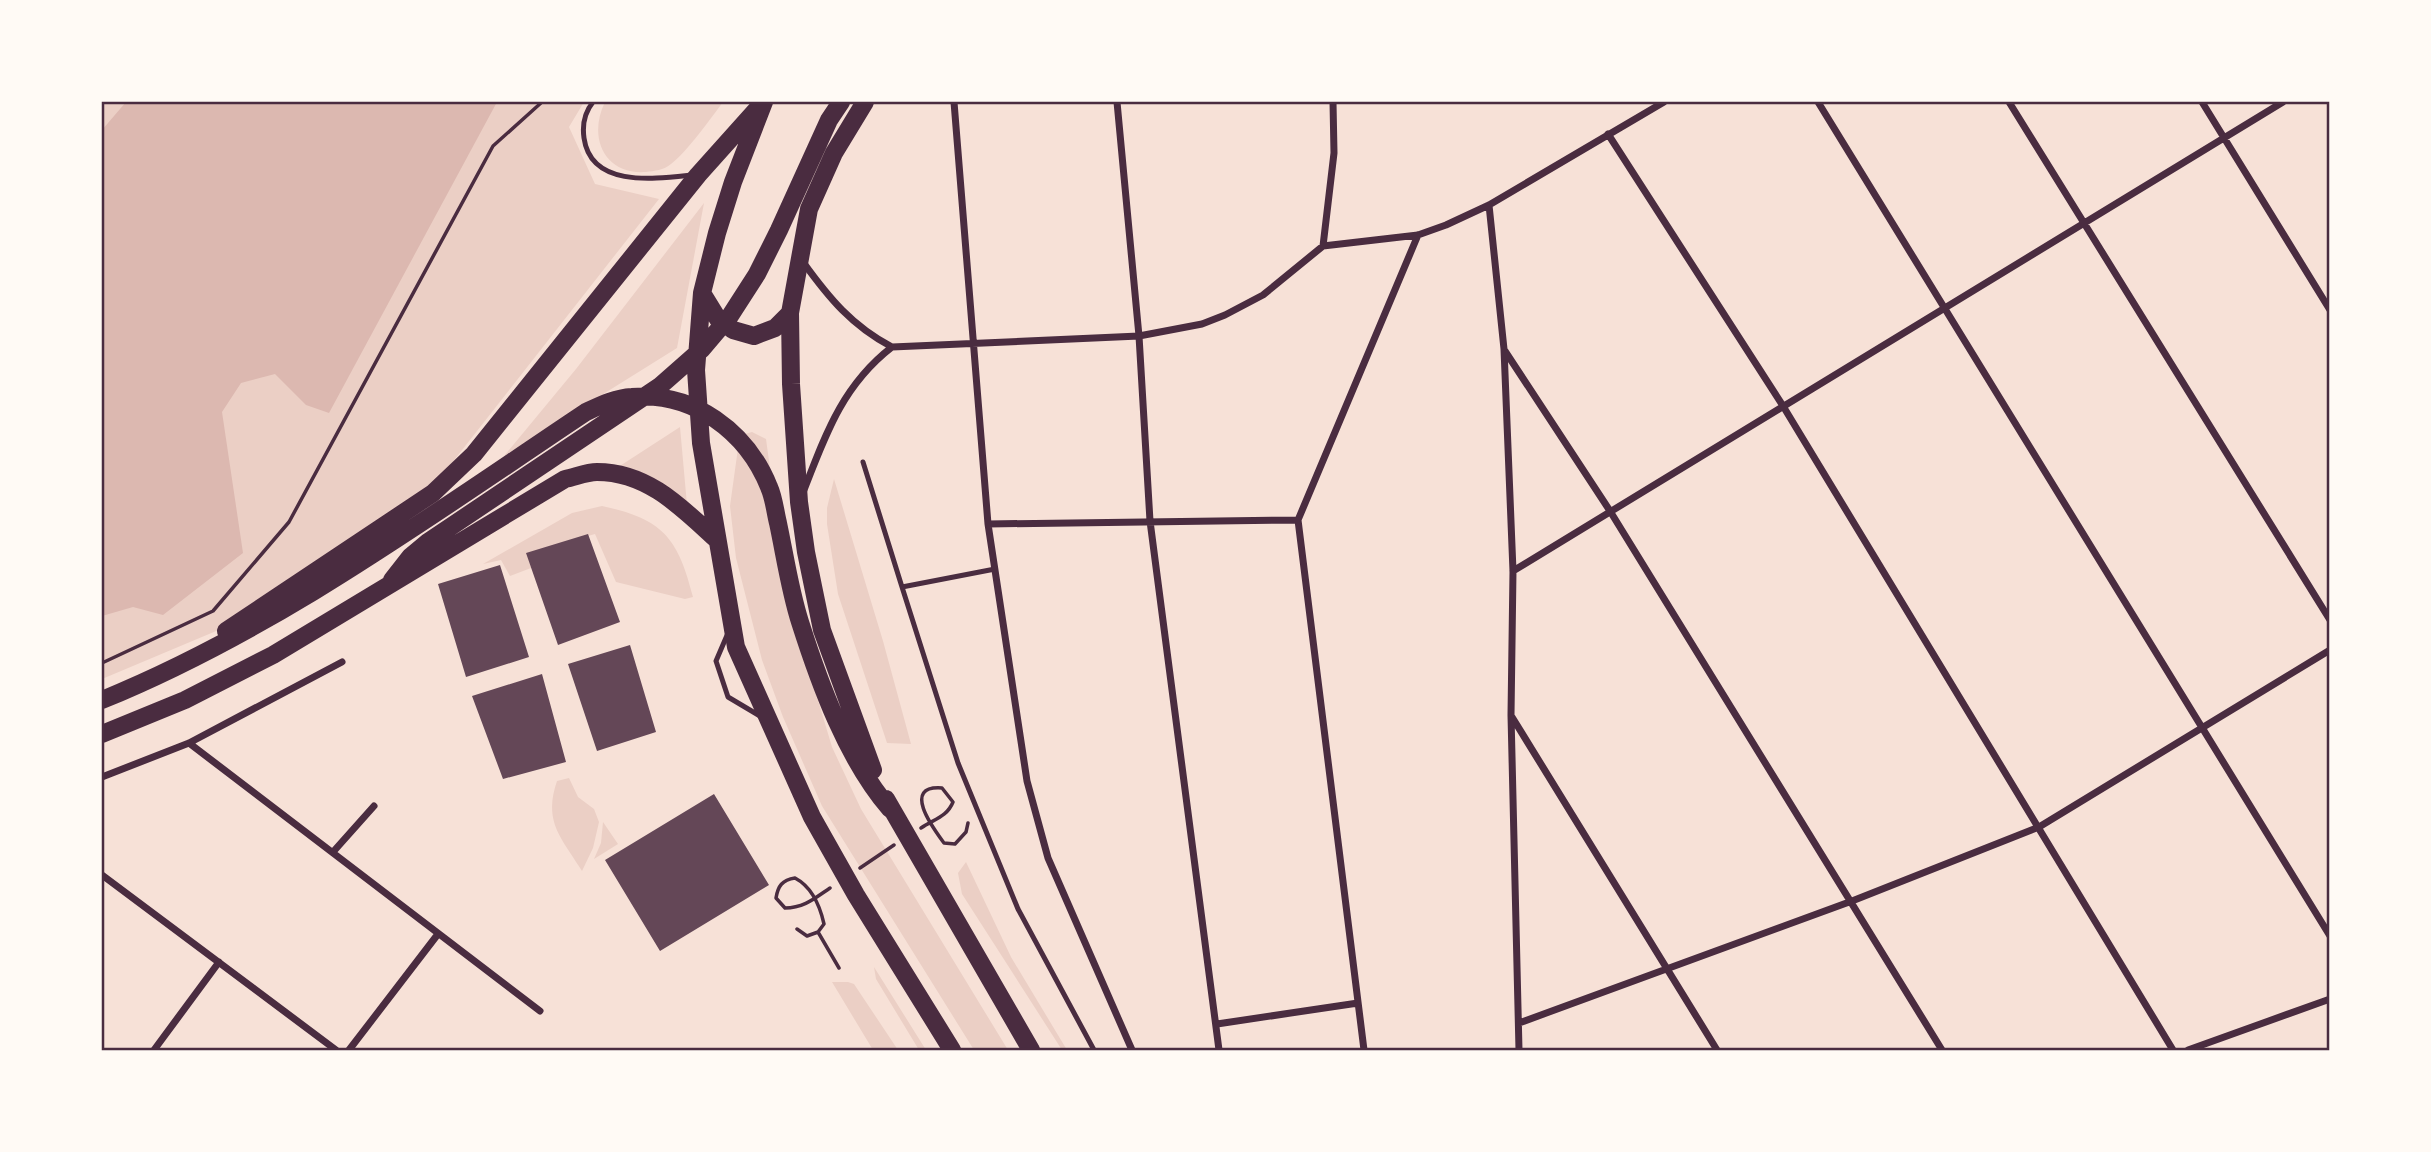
<svg xmlns="http://www.w3.org/2000/svg" width="2431" height="1152" viewBox="0 0 2431 1152" font-family="'DejaVu Sans',sans-serif">
	<style>
		.green { fill: #ebcfc5 }
		.water { fill: #dcb8b0 }
		.building { fill: #644757 }
		.lines { fill: none; stroke-linecap: round; stroke-linejoin: round }
		.path { stroke: #4a2c40; stroke-width: 3.5 }
		.service { stroke: #4a2c40; stroke-width: 5 }
		.minor { stroke: #4a2c40; stroke-width: 7 }
		.trunk { stroke: #4a2c40; stroke-width: 18 }
		.neatline { fill: none; stroke: #4a2c40; stroke-width: 2.5 }
	</style>
	<rect width="100%" height="100%" fill="#f7e1d7"/>
	<!-- green -->
	<path class="green" d="M 102,102 L 584,102 L 569,127 L 595,184 L 659,199 L 444,473 L 278,605 L 102,679 Z
		M 605,102 L 723,102 C 711,118 687,152 671,164 C 664,170 654,171 646,172 C 603,175 588,136 605,102 Z
		M 704,203 L 677,348 L 504,456 L 576,369 Z
		M 680,427 L 687,505 L 609,473 Z
		M 752,432 L 766,439 L 788,600 L 832,747 L 861,809 L 1008,1050 L 974,1050 L 822,806 L 783,717 L 762,660 L 736,558 L 730,506 L 739,441 L 745,434 Z
		M 834,479 L 883,641 L 911,744 L 887,743 L 838,594 L 827,524 L 827,508 Z
		M 602,506 C 663,519 678,538 693,597 L 685,599 L 616,582 L 595,534 L 527,553 L 531,568 L 510,576 L 501,560 L 483,564 L 572,513 Z
		M 569,778 L 578,797 L 594,809 L 599,822 L 593,848 L 582,871 C 561,837 543,822 557,781 Z
		M 603,822 L 618,844 L 594,859 L 601,843 Z
		M 966,862 L 1011,957 L 1067,1050 L 1062,1050 L 962,894 L 958,873 Z
		M 874,967 L 926,1050 L 919,1050 L 876,979 Z
		M 832,982 L 848,982 L 854,984 L 898,1050 L 873,1050 Z"/>
	<!-- water -->
	<path class="water" d="M 126,102 L 497,102 L 329,413 L 306,405 L 275,374 L 241,383 L 222,412 L 243,553 L 163,615 L 133,607 L 102,616 L 102,130 Z"/>
	<!-- building -->
	<path class="building" d="M 588,534 L 620,622 L 558,645 L 526,553 Z
		M 500,565 L 529,657 L 466,677 L 438,584 Z
		M 630,645 L 656,732 L 597,751 L 568,664 Z
		M 542,674 L 566,762 L 503,779 L 472,696 Z
		M 714,794 L 769,885 L 660,951 L 605,860 Z"/>
	<g class="lines">
		<!-- path -->
		<path class="path" d="M 102,663 L 213,611 L 289,522 L 493,146 L 542,102
			M 921,828 C 934,819 947,817 953,802 L 942,788 C 901,785 933,828 944,843 L 955,844 L 966,832 L 968,823
			M 860,868 L 894,845
			M 797,929 L 807,936 L 818,932 L 824,924 C 820,906 812,887 795,878 C 782,880 778,886 776,898 L 785,908 C 804,908 815,898 830,888
			M 818,932 L 839,968"/>
		<!-- service -->
		<path class="service" d="M 593,102 C 585,112 582,124 584,138 C 591,188 655,179 691,175
			M 863,462 L 902,587 L 995,569
			M 902,587 L 958,763 L 1018,909 L 1094,1050
			M 728,633 L 716,661 L 728,697 L 760,716"/>
		<!-- minor -->
		<path class="minor" d="M 954,102 L 988,524 L 1027,781 L 1048,858 L 1132,1050
			M 1117,102 L 1139,336 L 1150,521 L 1219,1050
			M 1818,102 L 2330,936
			M 2009,102 L 2330,620
			M 2202,102 L 2330,310
			M 1608,134 L 1783,406 L 2173,1050
			M 1489,205 L 1504,349 L 1513,571 L 1511,715 L 1519,1050
			M 1323,246 L 1334,153 L 1333,102
			M 803,262 C 829,298 852,326 892,347 L 1139,336 L 1202,324 L 1225,315 L 1263,295 L 1323,246 L 1418,235 L 1446,225 L 1489,205 L 1664,102
			M 1505,351 L 1610,511 L 1942,1050
			M 804,490 C 826,433 843,385 892,347
			M 988,524 L 1298,520
			M 1513,571 L 2283,102
			M 1512,717 L 1717,1050
			M 189,743 L 540,1011
			M 102,777 L 189,743 L 342,662
			M 333,852 L 374,806
			M 102,875 L 336,1050
			M 1519,1023 L 1852,901 L 2039,827 L 2330,650
			M 1217,1024 L 1358,1003
			M 154,1050 L 219,962
			M 349,1050 L 438,934
			M 1364,1050 L 1298,520 L 1418,235
			M 2188,1050 L 2330,999"/>
		<!-- trunk -->
		<path class="trunk" d="M 764,102 L 733,182 L 717,233 L 702,293 L 696,370 L 701,443 L 736,647 L 812,817 L 856,895 L 952,1050
			M 865,102 L 834,153 L 809,209 L 790,313 L 791,384 L 799,502 L 806,552 L 822,630 L 873,770
			M 702,293 L 718,319 L 733,330 L 754,336 L 775,328 L 790,313
			M 392,580 L 410,557 L 428,542 L 660,386 L 702,349 L 730,316 L 757,274 L 779,230 L 829,120 L 841,102
			M 226,631 L 433,493 L 474,454 L 698,175 L 758,108
			M 102,700 C 276,629 430,516 586,412 C 601,405 615,398 632,397 C 693,391 747,432 769,487 C 774,498 775,511 778,523 C 785,556 790,591 800,622 C 820,685 847,759 890,809
			M 102,734 L 185,700 L 273,655 L 565,479 C 575,477 587,472 597,472 C 648,472 682,508 717,540
			M 886,799 L 1031,1050"/>
	</g>
	<!-- border -->
	<rect width="2431" height="1152" fill="none" stroke="#fffaf5" stroke-width="206"/>
	<rect x="103" y="103" width="2225" height="946" class="neatline"/>
</svg>
